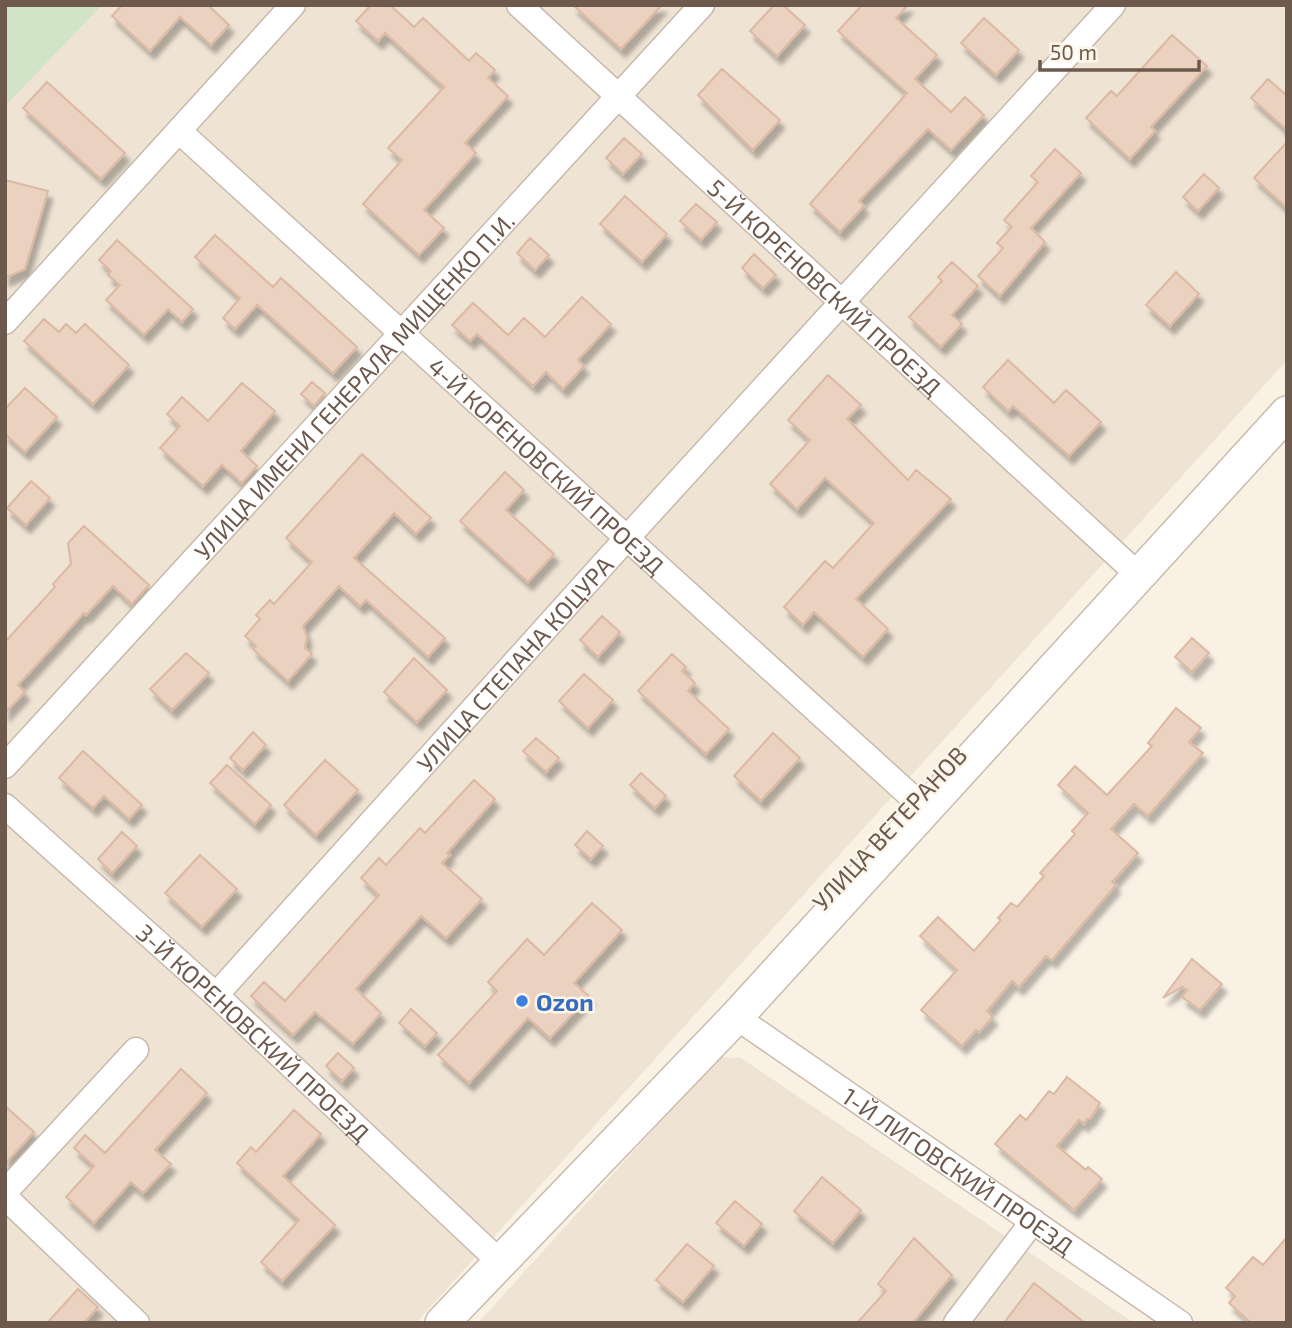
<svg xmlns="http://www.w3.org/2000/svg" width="1292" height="1328" viewBox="0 0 1292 1328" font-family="'Exo 2',sans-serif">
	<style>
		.residential { fill: #efe3d4 }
		.green { fill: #d1e4c5 }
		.building { fill: #ebd1bf; stroke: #dbb9a2; stroke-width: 2; filter: url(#shadow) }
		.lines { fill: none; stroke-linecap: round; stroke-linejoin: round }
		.street-casing { stroke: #c8b9ac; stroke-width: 27 }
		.secondary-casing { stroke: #cdbbad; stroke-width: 36 }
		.street { stroke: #fff; stroke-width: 24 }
		.secondary { stroke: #fff; stroke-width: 33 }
		.shop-dot { fill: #3f7fe0; stroke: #fcf5ea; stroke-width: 2.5 }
		.labels { text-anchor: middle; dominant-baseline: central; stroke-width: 5; stroke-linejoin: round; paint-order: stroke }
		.street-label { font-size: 24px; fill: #6e594d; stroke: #fcf5ea }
		.shop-label { font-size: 24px; font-weight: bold; fill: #366cbe; stroke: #fcf5ea; text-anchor: start }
	</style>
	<defs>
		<filter id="shadow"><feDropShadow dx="4.5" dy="8" stdDeviation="2" flood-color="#0004"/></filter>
	</defs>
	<rect width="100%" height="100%" fill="#f9f1e4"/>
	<!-- residential -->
	<path class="residential" d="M 96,5 L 1287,5 L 1287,360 L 416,1323 L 5,1323 L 5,102 Z
		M 719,1057 L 741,1058 L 1134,1323 L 478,1323 Z"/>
	<!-- green -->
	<path class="green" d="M 5,5 L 102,5 L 5,106 Z"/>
	<!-- building -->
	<path class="building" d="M 122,5 L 208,5 L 229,25 L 211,45 L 180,17 L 150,51 L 112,16 Z
		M 371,5 L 390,5 L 414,27 L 423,18 L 469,61 L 476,53 L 495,70 L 488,78 L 508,96 L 465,143 L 476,153 L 424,210 L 444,228 L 419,255 L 363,204 L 402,160 L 388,148 L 444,87 L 385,33 L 378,41 L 356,21 Z
		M 573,5 L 662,5 L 621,49 Z
		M 774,5 L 783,5 L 805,25 L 777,56 L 750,31 Z
		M 862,5 L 908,5 L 896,18 L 937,55 L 915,79 L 951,112 L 965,97 L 984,115 L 951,150 L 928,129 L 859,201 L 864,206 L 840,232 L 810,204 L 907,93 L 838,31 Z
		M 984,18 L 1019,50 L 996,75 L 961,43 Z
		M 1172,35 L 1207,66 L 1151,127 L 1155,131 L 1130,159 L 1086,118 L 1111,91 L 1117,96 Z
		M 722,69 L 780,120 L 753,150 L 698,95 Z
		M 1268,79 L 1287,96 L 1287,130 L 1251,98 Z
		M 47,82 L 125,153 L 101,179 L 23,108 Z
		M 624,138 L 642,154 L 623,174 L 606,158 Z
		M 1287,142 L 1287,208 L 1254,178 Z
		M 1055,149 L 1081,173 L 1031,228 L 1045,242 L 1000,296 L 978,276 L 1003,248 L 997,243 L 1012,227 L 1004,220 L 1038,182 L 1031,176 Z
		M 1204,174 L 1219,188 L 1198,211 L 1183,197 Z
		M 5,180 L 48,191 L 25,269 L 5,278 Z
		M 625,196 L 667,234 L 642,262 L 600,224 Z
		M 696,204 L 717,222 L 701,240 L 680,221 Z
		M 215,235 L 273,287 L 281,278 L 357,347 L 333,373 L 257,305 L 235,329 L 223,318 L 240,298 L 195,257 Z
		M 530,238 L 549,255 L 535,270 L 517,253 Z
		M 117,240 L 193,309 L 182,322 L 168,309 L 144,335 L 106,300 L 120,285 L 108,275 L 111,271 L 99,260 Z
		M 754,254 L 776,275 L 763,288 L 742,268 Z
		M 952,262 L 978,286 L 952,315 L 962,324 L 941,347 L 909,317 L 942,281 L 938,277 Z
		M 1176,272 L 1199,294 L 1170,326 L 1146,305 Z
		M 582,297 L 611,324 L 578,360 L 584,366 L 563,389 L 546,372 L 533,386 L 477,334 L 470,341 L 452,325 L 473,303 L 508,335 L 524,318 L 545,337 Z
		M 44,319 L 59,332 L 66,324 L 76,333 L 85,324 L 129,365 L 93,404 L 24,341 Z
		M 1008,360 L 1054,403 L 1066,390 L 1101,422 L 1069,456 L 1013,406 L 1008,411 L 983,387 Z
		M 828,375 L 861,405 L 847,419 L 908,480 L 916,470 L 951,499 L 856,599 L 888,629 L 863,657 L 814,612 L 803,625 L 784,607 L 825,561 L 833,568 L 874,523 L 825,478 L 797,509 L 770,484 L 810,440 L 788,420 Z
		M 312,382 L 325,393 L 314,406 L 301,394 Z
		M 242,383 L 275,411 L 241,451 L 257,466 L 242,483 L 222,465 L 203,486 L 160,448 L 180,426 L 167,414 L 182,397 L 208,421 Z
		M 25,388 L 57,417 L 25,452 L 5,434 L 5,409 Z
		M 362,454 L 431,518 L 416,534 L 394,513 L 354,558 L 445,638 L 428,657 L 366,600 L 360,606 L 339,586 L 303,626 L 307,637 L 305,648 L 312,654 L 288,681 L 253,649 L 256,646 L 245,636 L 260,619 L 256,615 L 270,600 L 274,604 L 312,562 L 286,538 Z
		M 505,472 L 524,490 L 506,510 L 554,554 L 528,582 L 460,521 Z
		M 31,481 L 50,498 L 26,525 L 7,508 Z
		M 84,526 L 149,585 L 132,604 L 113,586 L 86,615 L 84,613 L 18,685 L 25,692 L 5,713 L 5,642 L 55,587 L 53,584 L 71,564 L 68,543 Z
		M 602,616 L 620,632 L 598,657 L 580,640 Z
		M 1192,638 L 1209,653 L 1192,672 L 1175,657 Z
		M 186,653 L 209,673 L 172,710 L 150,689 Z
		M 672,654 L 686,667 L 682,671 L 695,683 L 688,691 L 729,729 L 706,754 L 638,691 Z
		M 414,658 L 447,690 L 417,722 L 384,692 Z
		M 584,674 L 613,700 L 588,728 L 559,701 Z
		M 1176,708 L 1201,728 L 1189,742 L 1203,753 L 1148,816 L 1134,804 L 1111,829 L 1138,853 L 1112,882 L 1116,885 L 1052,960 L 1046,956 L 1019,987 L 1012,981 L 987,1011 L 993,1017 L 979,1032 L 976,1030 L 962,1046 L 921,1010 L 957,970 L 920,936 L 938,917 L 974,951 L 1001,920 L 998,918 L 1011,903 L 1017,907 L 1044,876 L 1040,873 L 1075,834 L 1072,831 L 1088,813 L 1058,785 L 1075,766 L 1107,795 L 1152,746 L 1148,743 Z
		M 253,732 L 266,745 L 243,770 L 230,758 Z
		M 773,733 L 800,758 L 761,801 L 734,776 Z
		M 536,738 L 559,758 L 546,772 L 523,751 Z
		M 83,751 L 142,805 L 129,819 L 104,796 L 93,808 L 59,778 Z
		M 325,760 L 358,790 L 316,835 L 284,805 Z
		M 227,765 L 271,805 L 255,824 L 210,783 Z
		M 641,773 L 666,796 L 655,808 L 630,785 Z
		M 474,780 L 495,799 L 447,853 L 450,855 L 442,863 L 482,899 L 446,938 L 421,916 L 356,989 L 381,1013 L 353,1044 L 315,1012 L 293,1035 L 251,996 L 264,982 L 285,1001 L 379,895 L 361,878 L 379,858 L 386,865 L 420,828 L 425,833 Z
		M 587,831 L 603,846 L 591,859 L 575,845 Z
		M 122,832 L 137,846 L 112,873 L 98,859 Z
		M 200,855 L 237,889 L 202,927 L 165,893 Z
		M 592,903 L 622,930 L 574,983 L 589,996 L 550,1038 L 528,1018 L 469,1083 L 438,1055 L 497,991 L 488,982 L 527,939 L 544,955 Z
		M 1192,959 L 1222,984 L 1200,1010 L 1182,997 L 1187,990 L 1182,987 L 1163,998 Z
		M 411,1009 L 437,1033 L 425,1046 L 399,1023 Z
		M 338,1053 L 354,1068 L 342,1081 L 326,1066 Z
		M 181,1069 L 207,1093 L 155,1150 L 171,1164 L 143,1193 L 131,1182 L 94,1223 L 66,1197 L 94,1166 L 74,1148 L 85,1135 L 105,1153 Z
		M 1067,1077 L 1100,1103 L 1090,1119 L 1087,1119 L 1084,1124 L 1079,1120 L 1057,1146 L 1086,1170 L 1088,1167 L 1102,1179 L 1074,1210 L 995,1144 L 1020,1115 L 1026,1120 L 1049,1091 L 1054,1094 Z
		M 5,1106 L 34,1132 L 5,1164 Z
		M 294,1110 L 321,1134 L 283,1176 L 335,1225 L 282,1281 L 261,1262 L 299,1220 L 237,1163 L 251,1147 L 256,1152 Z
		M 822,1177 L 861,1210 L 833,1243 L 794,1211 Z
		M 735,1201 L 762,1224 L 744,1246 L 716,1223 Z
		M 1287,1237 L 1287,1323 L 1251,1323 L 1229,1303 L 1235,1296 L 1226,1288 L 1253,1257 L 1263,1265 Z
		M 914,1238 L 952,1275 L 913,1323 L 857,1323 L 886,1291 L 878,1284 Z
		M 687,1244 L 714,1266 L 683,1302 L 656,1280 Z
		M 1034,1283 L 1085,1323 L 1004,1323 Z
		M 78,1289 L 98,1307 L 84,1323 L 47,1323 Z"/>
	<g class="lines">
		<defs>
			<g id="street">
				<path id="s1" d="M 519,5 L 1132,569"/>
				<path id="s2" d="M 179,131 L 914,799"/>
				<path d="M 5,322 L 293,5"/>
				<path id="s3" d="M 5,766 L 702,5"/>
				<path id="s4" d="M 5,806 L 216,995 L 500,1262"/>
				<path id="s5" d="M 216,995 L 626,539 L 1113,5"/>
				<path id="s6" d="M 736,1017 L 1180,1323"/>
				<path d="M 5,1192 L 136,1050"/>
				<path d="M 5,1197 L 137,1323"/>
				<path d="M 956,1323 L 1033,1221"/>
			</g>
			<path id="secondary" d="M 442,1323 L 736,1017 L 1287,413"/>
		</defs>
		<!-- street casing -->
		<use href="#street" class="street-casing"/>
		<!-- secondary casing -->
		<use href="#secondary" class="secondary-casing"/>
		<!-- street -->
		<use href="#street" class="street"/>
		<!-- secondary -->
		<use href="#secondary" class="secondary"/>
	</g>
	<!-- markers -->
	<circle class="shop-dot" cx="522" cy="1001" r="7"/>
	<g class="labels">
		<!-- street labels -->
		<g class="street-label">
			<text stroke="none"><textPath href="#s1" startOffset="416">5-Й КОРЕНОВСКИЙ ПРОЕЗД</textPath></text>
			<text stroke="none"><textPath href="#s3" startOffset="516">УЛИЦА ИМЕНИ ГЕНЕРАЛА МИЩЕНКО П.И.</textPath></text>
			<text stroke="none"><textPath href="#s2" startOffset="497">4-Й КОРЕНОВСКИЙ ПРОЕЗД</textPath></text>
			<text stroke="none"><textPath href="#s5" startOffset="446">УЛИЦА СТЕПАНА КОЦУРА</textPath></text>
			<text transform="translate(889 828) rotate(-47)">УЛИЦА ВЕТЕРАНОВ</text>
			<text stroke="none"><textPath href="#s4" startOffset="336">3-Й КОРЕНОВСКИЙ ПРОЕЗД</textPath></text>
			<text stroke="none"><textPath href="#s6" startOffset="270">1-Й ЛИГОВСКИЙ ПРОЕЗД</textPath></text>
		</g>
		<!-- shop labels -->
		<g class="shop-label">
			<text x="536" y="1001">Ozon</text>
		</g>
	</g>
	<!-- border -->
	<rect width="1292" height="1328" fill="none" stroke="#6e594d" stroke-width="14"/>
	<!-- scale -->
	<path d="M1040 60v10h159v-10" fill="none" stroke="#6e594d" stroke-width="3.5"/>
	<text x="1050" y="60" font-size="21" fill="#6e594d" stroke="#fcf5ea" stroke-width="5" paint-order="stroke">50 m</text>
</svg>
